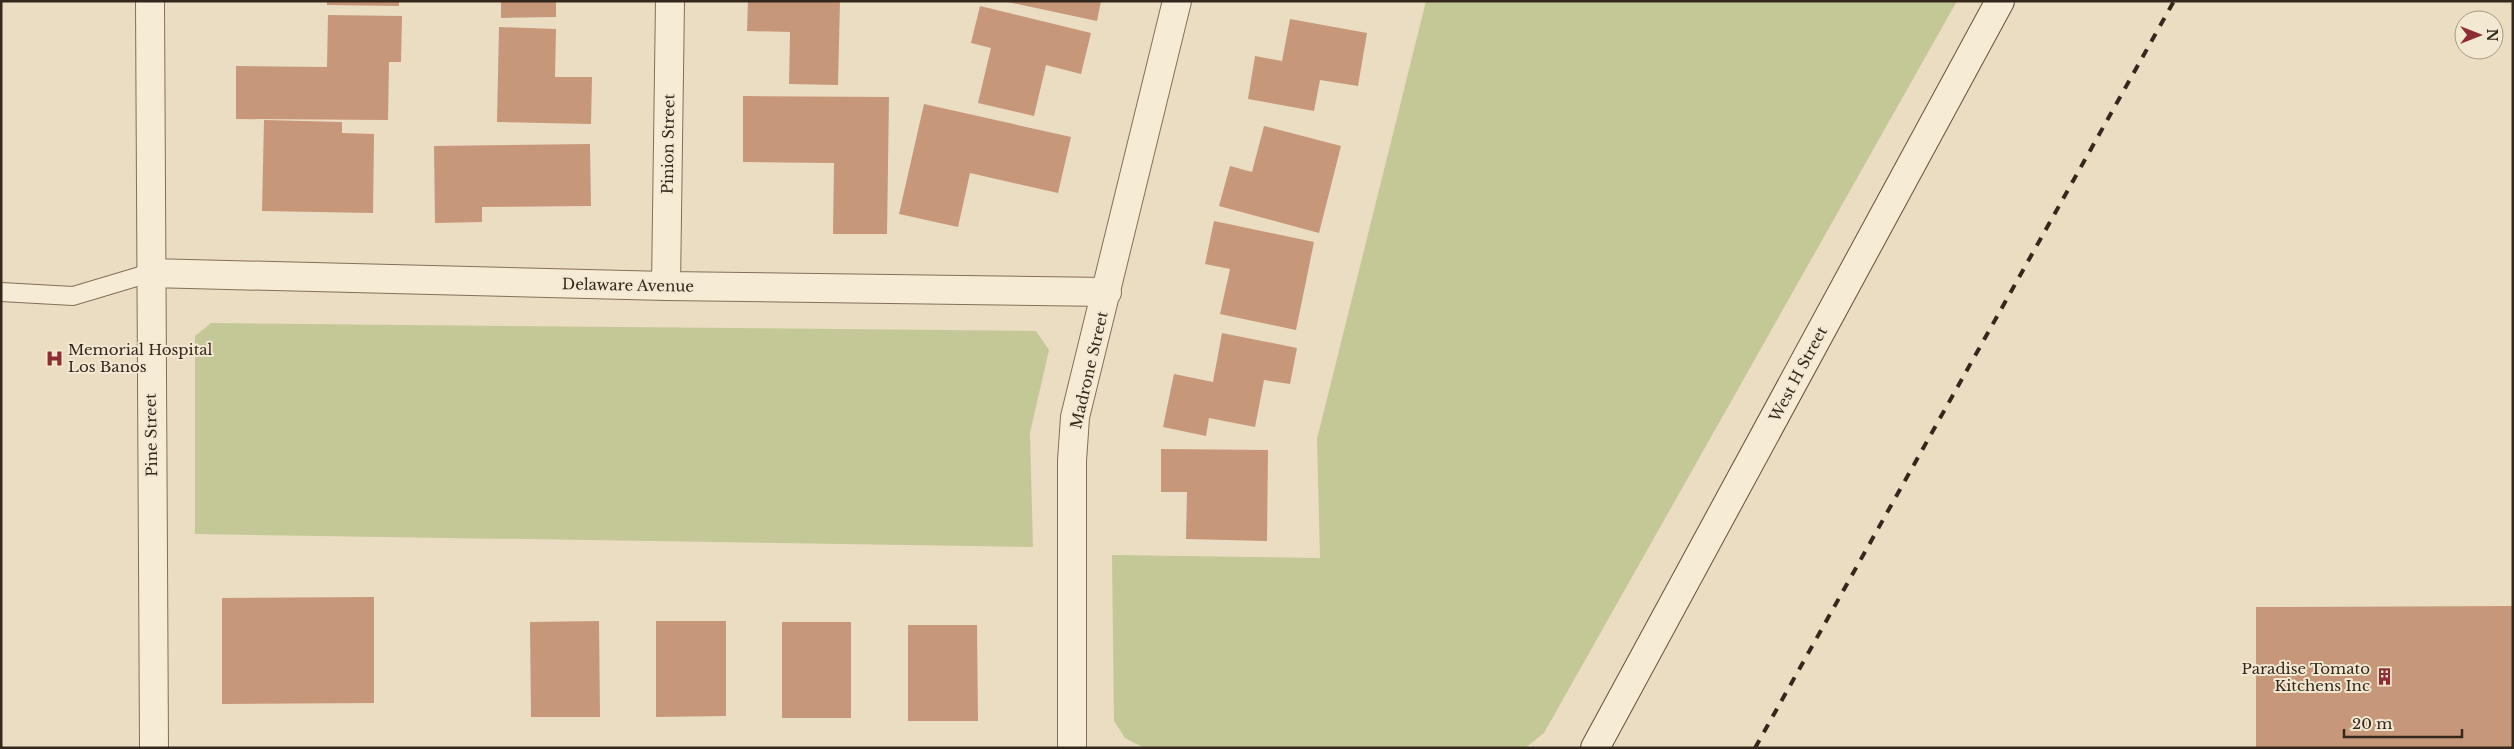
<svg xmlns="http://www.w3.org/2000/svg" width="2514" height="749" viewBox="0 0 2514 749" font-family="'Libre Baskerville',serif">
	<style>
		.green { fill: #c4c896 }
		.building { fill: #c79779 }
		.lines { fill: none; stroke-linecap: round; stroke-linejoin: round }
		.lane-casing { stroke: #836f5a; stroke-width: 20 }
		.street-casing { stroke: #836f5a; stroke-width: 30 }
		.secondary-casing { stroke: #65503d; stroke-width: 30 }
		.lane { stroke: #f6ebd4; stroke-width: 18 }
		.street { stroke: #f6ebd4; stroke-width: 28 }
		.secondary { stroke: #f6ebd4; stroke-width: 28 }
		.rail { stroke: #34281d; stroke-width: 4; stroke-dasharray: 9 9; stroke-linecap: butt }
		.labels { text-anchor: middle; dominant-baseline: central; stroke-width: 4; stroke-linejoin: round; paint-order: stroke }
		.street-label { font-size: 15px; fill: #34281d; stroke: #f3e8d1 }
		.poi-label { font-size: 15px; fill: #34281d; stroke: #f3e8d1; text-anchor: start }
	</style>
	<rect width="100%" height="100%" fill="#ebddc2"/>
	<!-- green -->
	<path class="green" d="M 1426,1 L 1957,1 L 1544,733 L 1525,748 L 1144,748 L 1125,738 L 1114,721 L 1112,555 L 1320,558 L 1317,439 Z
		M 211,323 L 1036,331 L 1049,350 L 1030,433 L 1033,547 L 195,534 L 195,336 Z"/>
	<!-- building -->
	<path class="building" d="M 327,1 L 399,1 L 399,6 L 327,5 Z
		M 501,1 L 556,1 L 556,17 L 501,18 Z
		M 748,1 L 840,1 L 838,85 L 789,84 L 790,32 L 747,31 Z
		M 1003,1 L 1101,1 L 1097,21 Z
		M 980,6 L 1091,33 L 1081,74 L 1046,65 L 1034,116 L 978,103 L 991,48 L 971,43 Z
		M 328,15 L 402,16 L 401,62 L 389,62 L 388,120 L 236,119 L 236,66 L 327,67 Z
		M 1290,19 L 1367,33 L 1358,86 L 1320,80 L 1314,111 L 1248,99 L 1255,56 L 1282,61 Z
		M 499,27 L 556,29 L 555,77 L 592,77 L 591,124 L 497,122 Z
		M 743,96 L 889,97 L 887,234 L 833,234 L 834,163 L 743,162 Z
		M 924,104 L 1071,137 L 1058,193 L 970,173 L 958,227 L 899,214 Z
		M 264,120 L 342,122 L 342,133 L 374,134 L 373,213 L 262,211 Z
		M 1264,126 L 1341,146 L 1319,233 L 1219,206 L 1230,166 L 1252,172 Z
		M 590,144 L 591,206 L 482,207 L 482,222 L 435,223 L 434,146 Z
		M 1214,221 L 1314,242 L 1296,330 L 1220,314 L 1230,269 L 1205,264 Z
		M 1222,333 L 1297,348 L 1290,384 L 1264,380 L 1255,427 L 1209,418 L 1206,436 L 1163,427 L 1174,374 L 1213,382 Z
		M 1161,449 L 1268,450 L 1267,541 L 1186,539 L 1187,492 L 1161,492 Z
		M 374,597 L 374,703 L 222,704 L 222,598 Z
		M 2513,606 L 2513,748 L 2256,748 L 2256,607 Z
		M 599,621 L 600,717 L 531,717 L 530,622 Z
		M 656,621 L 726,621 L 726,716 L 656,717 Z
		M 782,622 L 851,622 L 851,718 L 782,718 Z
		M 908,625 L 977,625 L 978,721 L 908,721 Z"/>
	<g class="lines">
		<defs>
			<path id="lane" d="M 1,292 L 73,296 L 150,273"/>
			<path id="street" d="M 150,1 L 154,748
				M 150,273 L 666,286 L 1107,292
				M 666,286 L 670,1
				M 1072,748 L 1072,461 L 1075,417 L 1177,1"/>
			<path id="secondary" d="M 1595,748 L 2000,1"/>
		</defs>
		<!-- lane casing -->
		<use href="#lane" class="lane-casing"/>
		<!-- street casing -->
		<use href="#street" class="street-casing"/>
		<!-- secondary casing -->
		<use href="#secondary" class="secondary-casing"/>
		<!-- lane -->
		<use href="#lane" class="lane"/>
		<!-- street -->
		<use href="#street" class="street"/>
		<!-- secondary -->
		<use href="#secondary" class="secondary"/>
		<!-- rail -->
		<path class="rail" d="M 1755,748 L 2174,1"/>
	</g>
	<!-- icons -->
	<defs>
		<symbol id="hospital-bare" viewBox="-9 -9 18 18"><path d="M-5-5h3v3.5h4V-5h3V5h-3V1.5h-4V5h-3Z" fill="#8f2e32" stroke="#f3e8d1" stroke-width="2.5" paint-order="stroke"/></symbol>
		<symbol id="building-bare" viewBox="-9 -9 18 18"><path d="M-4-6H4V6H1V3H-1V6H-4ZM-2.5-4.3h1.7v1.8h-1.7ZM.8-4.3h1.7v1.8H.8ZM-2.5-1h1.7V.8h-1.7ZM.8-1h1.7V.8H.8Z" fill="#8f2e32" stroke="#f3e8d1" stroke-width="2.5" paint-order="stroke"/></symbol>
	</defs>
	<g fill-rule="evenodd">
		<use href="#hospital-bare" x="42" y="346" width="25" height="25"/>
		<use href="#building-bare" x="2372" y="664" width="25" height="25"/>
	</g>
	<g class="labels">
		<!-- street labels -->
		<g class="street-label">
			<text transform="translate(668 144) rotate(-89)">Pinion Street</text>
			<text transform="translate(628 285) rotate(1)">Delaware Avenue</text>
			<text transform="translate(1089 370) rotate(-77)">Madrone Street</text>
			<text transform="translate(1798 374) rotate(-62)">West H Street</text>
			<text transform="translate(151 435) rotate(-91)">Pine Street</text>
		</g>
		<!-- poi labels -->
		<g class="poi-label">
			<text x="68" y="349">Memorial Hospital<tspan x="68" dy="17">Los Banos</tspan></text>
			<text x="2370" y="668" text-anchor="end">Paradise Tomato<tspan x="2370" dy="17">Kitchens Inc</tspan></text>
		</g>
	</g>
	<!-- border -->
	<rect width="2514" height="749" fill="none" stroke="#34281d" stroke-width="5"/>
	<!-- north arrow -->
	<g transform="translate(2479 35) rotate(90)"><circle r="24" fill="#f3e8d1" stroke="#a79b89"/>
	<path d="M0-4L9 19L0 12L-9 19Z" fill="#8f2e32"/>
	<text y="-8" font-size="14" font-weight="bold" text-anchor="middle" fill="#34281d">N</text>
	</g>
	<!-- scale -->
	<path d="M2344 729v8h118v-8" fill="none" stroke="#34281d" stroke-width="2.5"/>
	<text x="2352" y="729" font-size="15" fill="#34281d" stroke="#f3e8d1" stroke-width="4" paint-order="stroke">20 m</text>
</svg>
